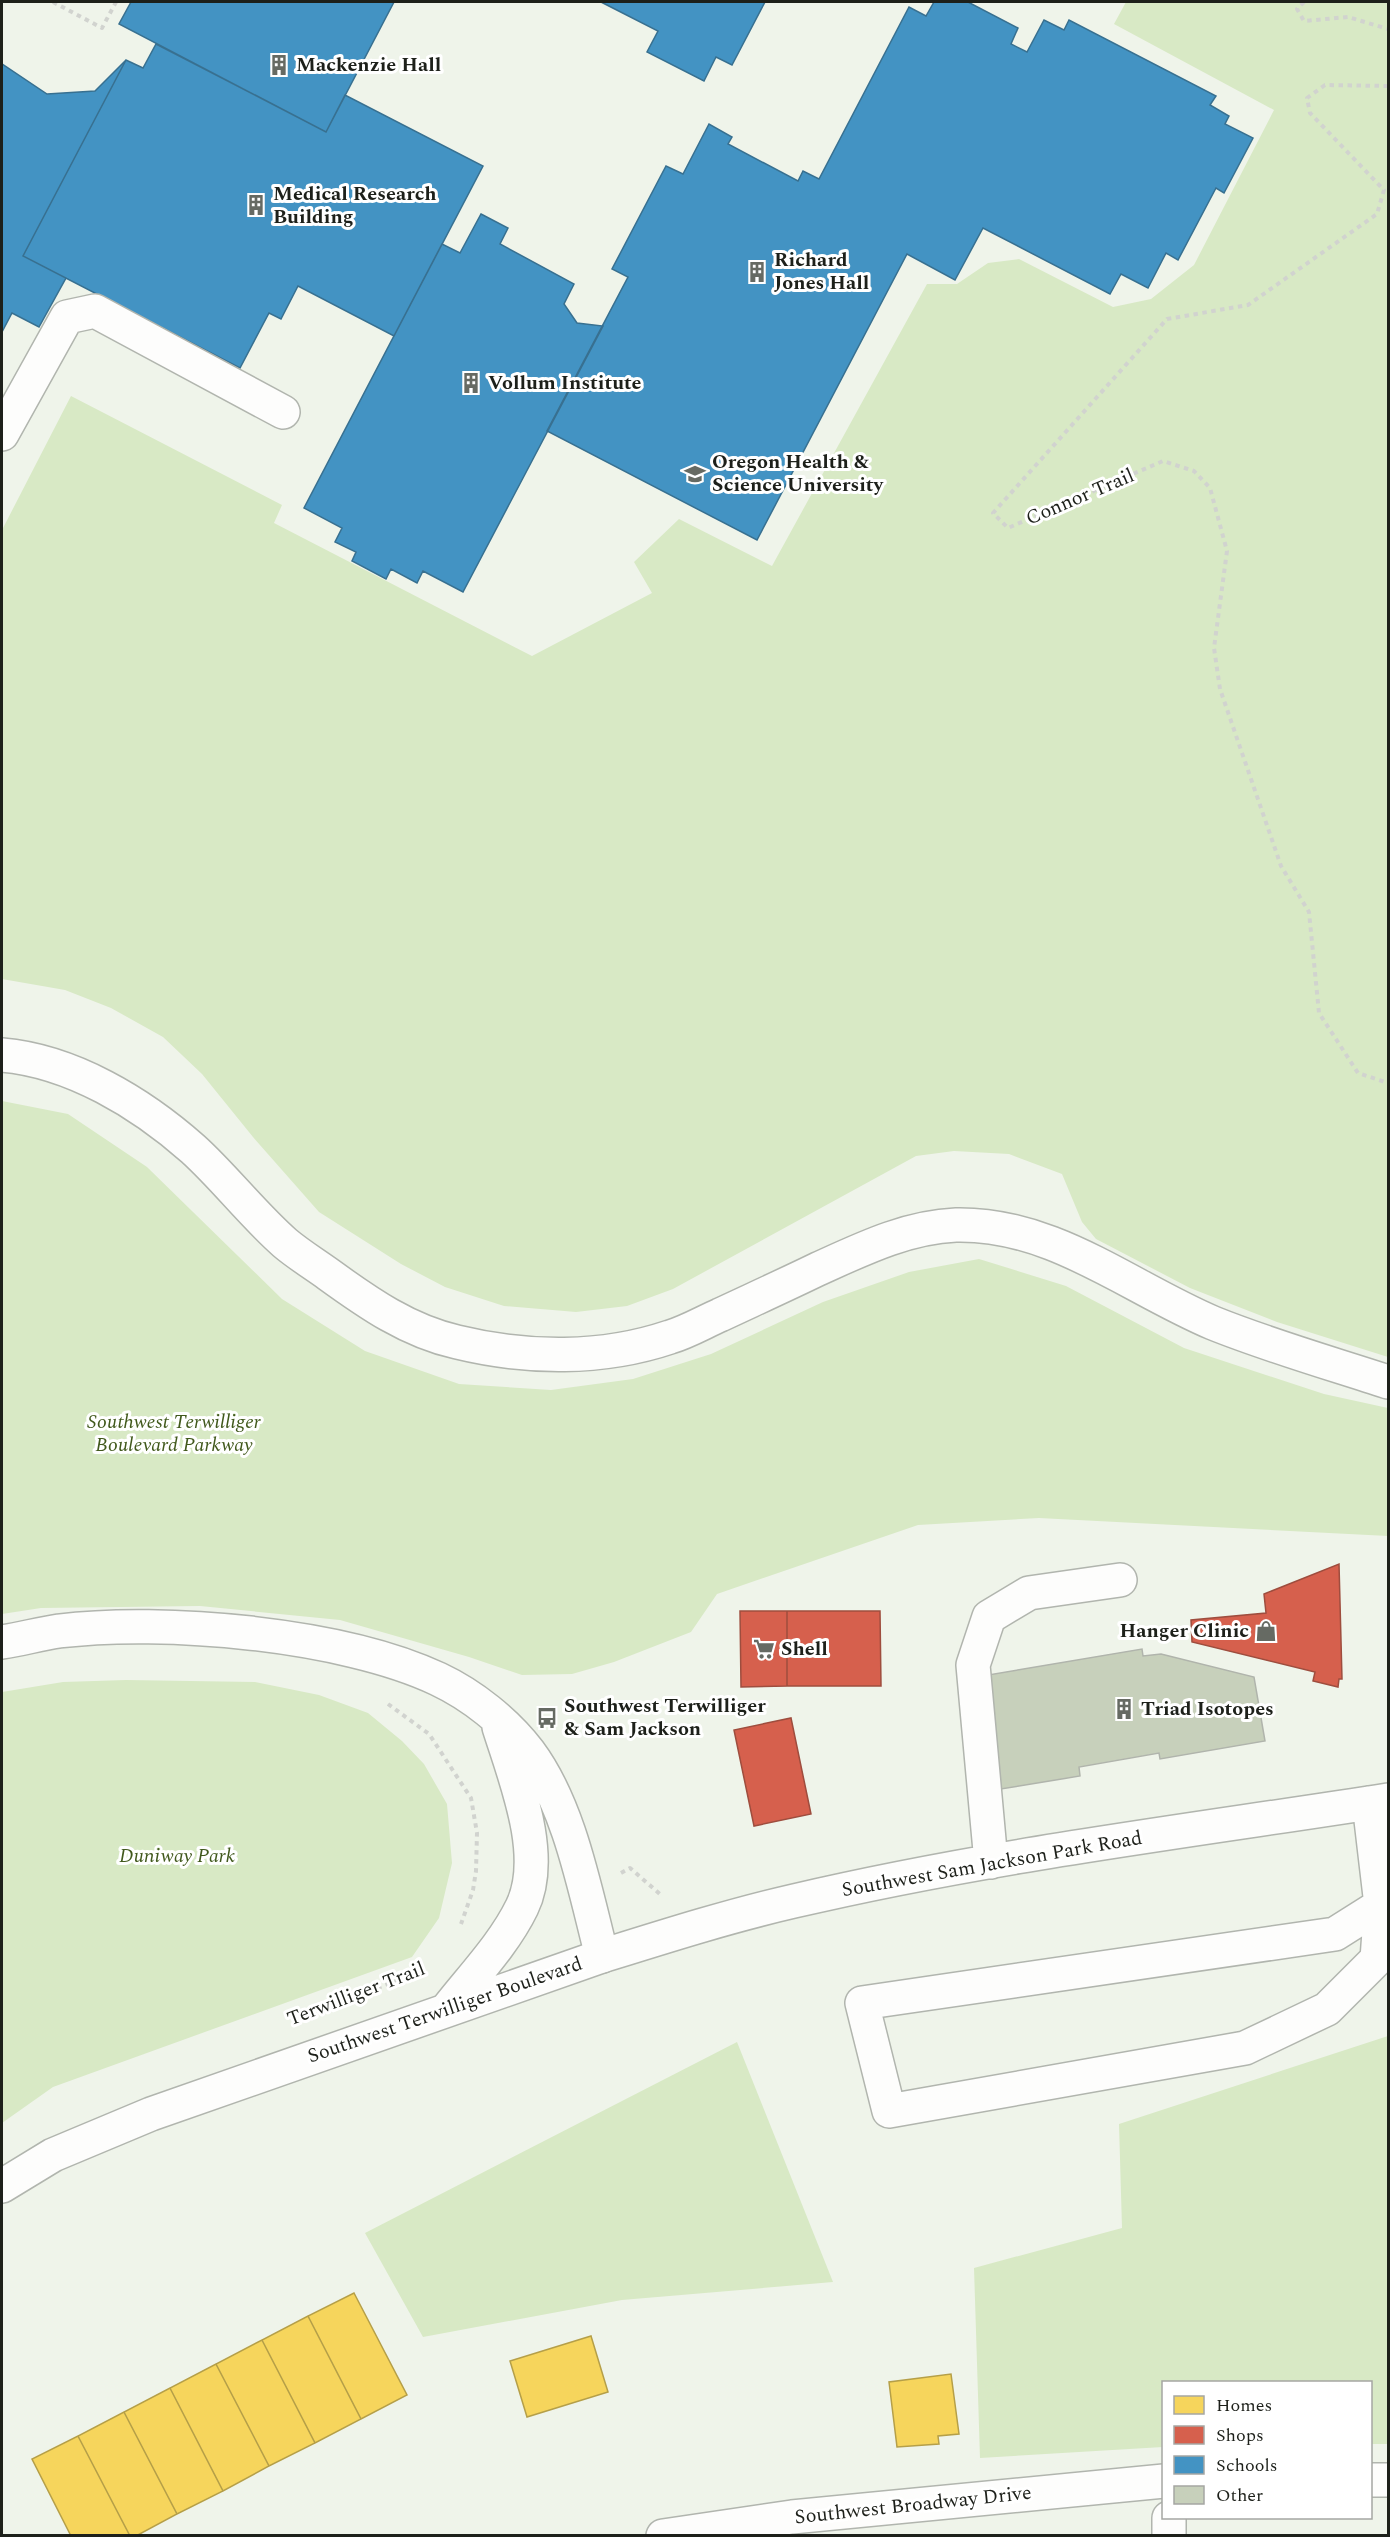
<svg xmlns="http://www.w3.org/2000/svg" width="1390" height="2537" viewBox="0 0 1390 2537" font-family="Spectral,serif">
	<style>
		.green { fill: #d8e9c5 }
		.homes { fill: #f6d55c; stroke: #b59f48; stroke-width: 1.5 }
		.shops { fill: #d6604d; stroke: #9e4d3e; stroke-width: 1.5 }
		.schools { fill: #4393c3; stroke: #387090; stroke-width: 1.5 }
		.building { fill: #c7d0bb; stroke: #b0b4ac; stroke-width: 1.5 }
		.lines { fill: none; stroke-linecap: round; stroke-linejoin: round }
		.minor-casing { stroke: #b1b5ae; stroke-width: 36 }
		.major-casing { stroke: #b1b5ae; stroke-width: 36 }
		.path { stroke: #d1d3cf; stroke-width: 4; stroke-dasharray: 4.5 4.5; stroke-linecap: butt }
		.minor { stroke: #fdfdfc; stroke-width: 33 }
		.major { stroke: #fdfdfc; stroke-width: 33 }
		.labels { text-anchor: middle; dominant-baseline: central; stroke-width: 6; stroke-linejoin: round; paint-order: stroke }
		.poi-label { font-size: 20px; font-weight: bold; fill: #1d201a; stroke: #fff; text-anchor: start }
		.street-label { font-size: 20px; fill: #1d201a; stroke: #fff }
		.park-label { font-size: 20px; font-style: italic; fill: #41591c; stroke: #fff }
	</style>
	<rect width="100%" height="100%" fill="#eff4ea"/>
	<!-- green -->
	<path class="green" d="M 1126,2 L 1388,2 L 1388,1357 L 1277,1322 L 1190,1288 L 1096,1239 L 1082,1222 L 1062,1174 L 1009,1154 L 954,1151 L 916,1156 L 673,1289 L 627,1306 L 576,1312 L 504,1306 L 445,1287 L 401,1264 L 319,1212 L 253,1137 L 202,1074 L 163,1037 L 111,1008 L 65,990 L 2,979 L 2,530 L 71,396 L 282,505 L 274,523 L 532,656 L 652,593 L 634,562 L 679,519 L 772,566 L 927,284 L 957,284 L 988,263 L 1019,259 L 1113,307 L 1151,299 L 1194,265 L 1274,110 L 1114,24 Z
		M 2,1101 L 68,1114 L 147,1167 L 282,1299 L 365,1351 L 459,1384 L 551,1390 L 633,1379 L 711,1354 L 823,1302 L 909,1272 L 979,1259 L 1066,1286 L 1184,1348 L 1324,1394 L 1388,1408 L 1388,1536 L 1039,1518 L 918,1525 L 717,1594 L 691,1632 L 614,1662 L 572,1674 L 522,1675 L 469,1657 L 340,1620 L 200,1606 L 41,1608 L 2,1614 Z
		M 126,1680 L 255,1682 L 319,1695 L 368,1713 L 402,1741 L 424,1764 L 447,1804 L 452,1863 L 439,1918 L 412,1957 L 53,2087 L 2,2123 L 2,1692 L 63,1682 Z
		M 1388,2036 L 1388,2444 L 1371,2444 L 1370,2382 L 1164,2382 L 1163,2447 L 980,2458 L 974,2268 L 1122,2228 L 1119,2124 Z
		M 737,2042 L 833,2282 L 622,2300 L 423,2337 L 365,2233 Z"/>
	<!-- homes -->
	<path class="homes" d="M 354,2293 L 407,2395 L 361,2419 L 308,2316 Z
		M 308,2316 L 361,2419 L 315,2443 L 262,2340 Z
		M 591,2336 L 608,2392 L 527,2417 L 510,2361 Z
		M 262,2340 L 315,2443 L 269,2466 L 216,2364 Z
		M 216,2364 L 269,2466 L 223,2491 L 170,2388 Z
		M 951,2374 L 959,2434 L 938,2436 L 939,2444 L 897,2447 L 889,2382 Z
		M 170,2388 L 223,2491 L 177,2514 L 124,2412 Z
		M 124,2412 L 177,2514 L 136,2536 L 130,2536 L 78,2436 Z
		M 78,2436 L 130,2536 L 71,2536 L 32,2459 Z"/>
	<!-- shops -->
	<path class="shops" d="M 1339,1564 L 1342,1679 L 1339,1679 L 1338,1687 L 1313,1681 L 1315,1672 L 1192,1642 L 1191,1620 L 1266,1613 L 1264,1594 Z
		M 740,1611 L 787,1611 L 787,1686 L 741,1687 Z
		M 787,1611 L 880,1611 L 881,1686 L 787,1686 Z
		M 791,1718 L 811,1814 L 754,1826 L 734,1730 Z"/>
	<!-- schools -->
	<path class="schools" d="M 131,2 L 394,2 L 326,132 L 119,24 Z
		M 601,2 L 765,2 L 732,65 L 716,57 L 704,81 L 647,52 L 658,31 Z
		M 934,2 L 968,2 L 1018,28 L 1011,44 L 1027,52 L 1044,20 L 1064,30 L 1069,20 L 1216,96 L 1210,105 L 1229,116 L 1225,124 L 1253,138 L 1224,193 L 1216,188 L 1178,260 L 1166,253 L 1148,288 L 1121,274 L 1110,294 L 983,228 L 955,280 L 907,254 L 757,540 L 547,431 L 628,277 L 612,269 L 666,166 L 683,174 L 709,124 L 732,137 L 728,144 L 798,181 L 803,171 L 819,179 L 909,7 L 926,16 Z
		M 156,44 L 326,132 L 345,95 L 483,166 L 394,336 L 298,286 L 281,319 L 269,313 L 240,368 L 23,256 L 126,60 L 143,68 Z
		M 126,60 L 23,256 L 66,278 L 39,327 L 12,313 L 2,332 L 2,64 L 47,94 L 95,91 Z
		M 481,214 L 508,228 L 500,244 L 574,284 L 564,304 L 577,323 L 603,326 L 463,592 L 423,571 L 417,583 L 391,569 L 386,579 L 352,561 L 356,552 L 335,542 L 342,528 L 304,508 L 442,244 L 460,253 Z"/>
	<!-- building -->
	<path class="building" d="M 1142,1649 L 1143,1656 L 1161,1654 L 1254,1677 L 1265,1741 L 1160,1759 L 1159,1753 L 1079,1767 L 1080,1776 L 1001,1789 L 982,1676 Z"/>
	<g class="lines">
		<defs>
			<path id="minor" d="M 2,434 L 67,317 L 95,311 L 283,412
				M 2,1055 C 72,1061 141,1103 193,1149 C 225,1178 252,1214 285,1243 C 298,1254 314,1264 328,1274 C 368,1303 408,1331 457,1342 C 527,1359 602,1360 670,1337 C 687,1332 704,1322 720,1315 C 752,1300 785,1285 818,1269 C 862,1249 907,1227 956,1225 C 1053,1223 1128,1287 1213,1323 C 1270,1346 1330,1363 1388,1382
				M 1369,1803 L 1381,1905 L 1377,1959 L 1327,2009 L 1245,2048 L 889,2111 L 862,2003 L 1335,1934 L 1381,1905
				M 991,1862 L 973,1665 L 989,1617 L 1029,1593 L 1120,1580
				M 602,1956 C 666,1936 729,1916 794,1901 C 990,1855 1190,1831 1388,1800
				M 1370,2480 L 1388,2480
				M 1169,2518 L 1169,2536
				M 663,2536 L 792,2517 L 1164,2481"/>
			<path id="major" d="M 2,1642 C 21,1639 40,1634 59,1631 C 163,1618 343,1634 438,1679 C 472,1695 506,1722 529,1752 C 570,1807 585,1891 602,1956 L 151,2114 L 53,2155 L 2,2186
				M 448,2008 C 473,1976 504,1944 522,1907 C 547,1856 515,1778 499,1727"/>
		</defs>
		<!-- minor casing -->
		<use href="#minor" class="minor-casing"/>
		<!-- major casing -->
		<use href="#major" class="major-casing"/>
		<!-- path -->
		<path class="path" d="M 53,2 L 102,28 L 116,2
			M 1304,2 L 1297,9 L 1304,21 L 1348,17 L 1388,29
			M 1388,86 L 1325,85 L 1307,98 L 1310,113 L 1384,190 L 1377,214 L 1248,305 L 1167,319 L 993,513 L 1008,528 L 1163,461 L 1194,471 L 1210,488 L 1227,551 L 1214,648 L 1220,689 L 1281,866 L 1309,912 L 1319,1013 L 1358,1073 L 1388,1083
			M 388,1704 L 429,1734 L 471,1798 L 477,1833 L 476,1871 L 473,1890 L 461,1924
			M 621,1873 L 630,1868 L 661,1895
			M 335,2004 L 426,1970"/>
		<!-- minor -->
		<use href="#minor" class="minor"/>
		<!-- major -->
		<use href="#major" class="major"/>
	</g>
	<!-- icons -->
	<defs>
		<symbol id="building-bare" viewBox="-9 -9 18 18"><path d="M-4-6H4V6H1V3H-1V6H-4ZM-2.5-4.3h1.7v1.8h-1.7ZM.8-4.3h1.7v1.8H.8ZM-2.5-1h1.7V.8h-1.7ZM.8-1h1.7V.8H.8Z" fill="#666a63" stroke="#fff" stroke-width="2.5" paint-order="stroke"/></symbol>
		<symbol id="university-bare" viewBox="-9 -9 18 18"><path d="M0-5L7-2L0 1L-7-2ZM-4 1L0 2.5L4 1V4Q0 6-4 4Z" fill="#666a63" stroke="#fff" stroke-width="2.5" paint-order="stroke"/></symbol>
		<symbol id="shop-bare" viewBox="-9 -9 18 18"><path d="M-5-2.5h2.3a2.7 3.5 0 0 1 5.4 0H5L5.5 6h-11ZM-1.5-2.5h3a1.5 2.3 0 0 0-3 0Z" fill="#666a63" stroke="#fff" stroke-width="2.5" paint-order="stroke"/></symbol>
		<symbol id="supermarket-bare" viewBox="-9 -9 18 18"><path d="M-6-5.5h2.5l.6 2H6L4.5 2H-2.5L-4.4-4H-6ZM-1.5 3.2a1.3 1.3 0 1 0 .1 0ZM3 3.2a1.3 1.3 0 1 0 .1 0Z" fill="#666a63" stroke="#fff" stroke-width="2.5" paint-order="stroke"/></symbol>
		<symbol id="bus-bare" viewBox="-9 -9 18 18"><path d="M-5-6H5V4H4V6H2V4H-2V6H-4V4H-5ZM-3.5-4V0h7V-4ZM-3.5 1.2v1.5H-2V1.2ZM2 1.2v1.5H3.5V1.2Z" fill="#666a63" stroke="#fff" stroke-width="2.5" paint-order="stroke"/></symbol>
	</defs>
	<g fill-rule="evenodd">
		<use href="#building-bare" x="264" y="50" width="30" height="30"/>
		<use href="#building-bare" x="241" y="190" width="30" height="30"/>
		<use href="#building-bare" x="742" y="257" width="30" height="30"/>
		<use href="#building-bare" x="456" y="368" width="30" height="30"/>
		<use href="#university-bare" x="680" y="459" width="30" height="30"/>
		<use href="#shop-bare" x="1251" y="1616" width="30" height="30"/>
		<use href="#supermarket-bare" x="749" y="1634" width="30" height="30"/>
		<use href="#building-bare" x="1109" y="1694" width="30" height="30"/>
		<use href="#bus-bare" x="532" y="1703" width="30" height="30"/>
	</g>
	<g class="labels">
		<!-- poi labels -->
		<g class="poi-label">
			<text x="296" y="65">Mackenzie Hall</text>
			<text x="273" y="194">Medical Research<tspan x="273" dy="23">Building</tspan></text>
			<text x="774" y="260">Richard<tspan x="774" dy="23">Jones Hall</tspan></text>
			<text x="488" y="383">Vollum Institute</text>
			<text x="712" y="462">Oregon Health &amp;<tspan x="712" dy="23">Science University</tspan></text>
			<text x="1249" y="1631" text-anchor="end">Hanger Clinic</text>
			<text x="781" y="1649">Shell</text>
			<text x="564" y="1706">Southwest Terwilliger<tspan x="564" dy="23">&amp; Sam Jackson</tspan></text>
			<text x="1141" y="1709">Triad Isotopes</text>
		</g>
		<!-- street labels -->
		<g class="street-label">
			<text transform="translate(1080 497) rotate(-23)">Connor Trail</text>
			<text transform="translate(992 1864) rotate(-10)">Southwest Sam Jackson Park Road</text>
			<text transform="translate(356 1994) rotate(-21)">Terwilliger Trail</text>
			<text transform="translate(445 2010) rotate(-19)">Southwest Terwilliger Boulevard</text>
			<text transform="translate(913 2505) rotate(-6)">Southwest Broadway Drive</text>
		</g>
		<!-- park labels -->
		<g class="park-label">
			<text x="174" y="1422">Southwest Terwilliger<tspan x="174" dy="23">Boulevard Parkway</tspan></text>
			<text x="177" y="1856">Duniway Park</text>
		</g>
	</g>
	<!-- border -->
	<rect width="1390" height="2537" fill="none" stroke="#1d201a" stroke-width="6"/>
	<!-- legend -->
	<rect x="1162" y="2381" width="210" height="138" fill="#ffffff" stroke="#a5a6a3" stroke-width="1.5"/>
	<rect x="1174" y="2396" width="30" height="18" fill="#f6d55c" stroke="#a5a6a3" stroke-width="1.5"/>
	<text x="1216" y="2411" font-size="18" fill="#1d201a">Homes</text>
	<rect x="1174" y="2426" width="30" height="18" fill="#d6604d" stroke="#a5a6a3" stroke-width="1.5"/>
	<text x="1216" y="2441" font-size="18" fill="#1d201a">Shops</text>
	<rect x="1174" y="2456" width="30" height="18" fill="#4393c3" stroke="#a5a6a3" stroke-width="1.5"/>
	<text x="1216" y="2471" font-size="18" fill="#1d201a">Schools</text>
	<rect x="1174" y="2486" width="30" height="18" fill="#c7d0bb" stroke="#a5a6a3" stroke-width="1.5"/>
	<text x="1216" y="2501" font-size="18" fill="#1d201a">Other</text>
</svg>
